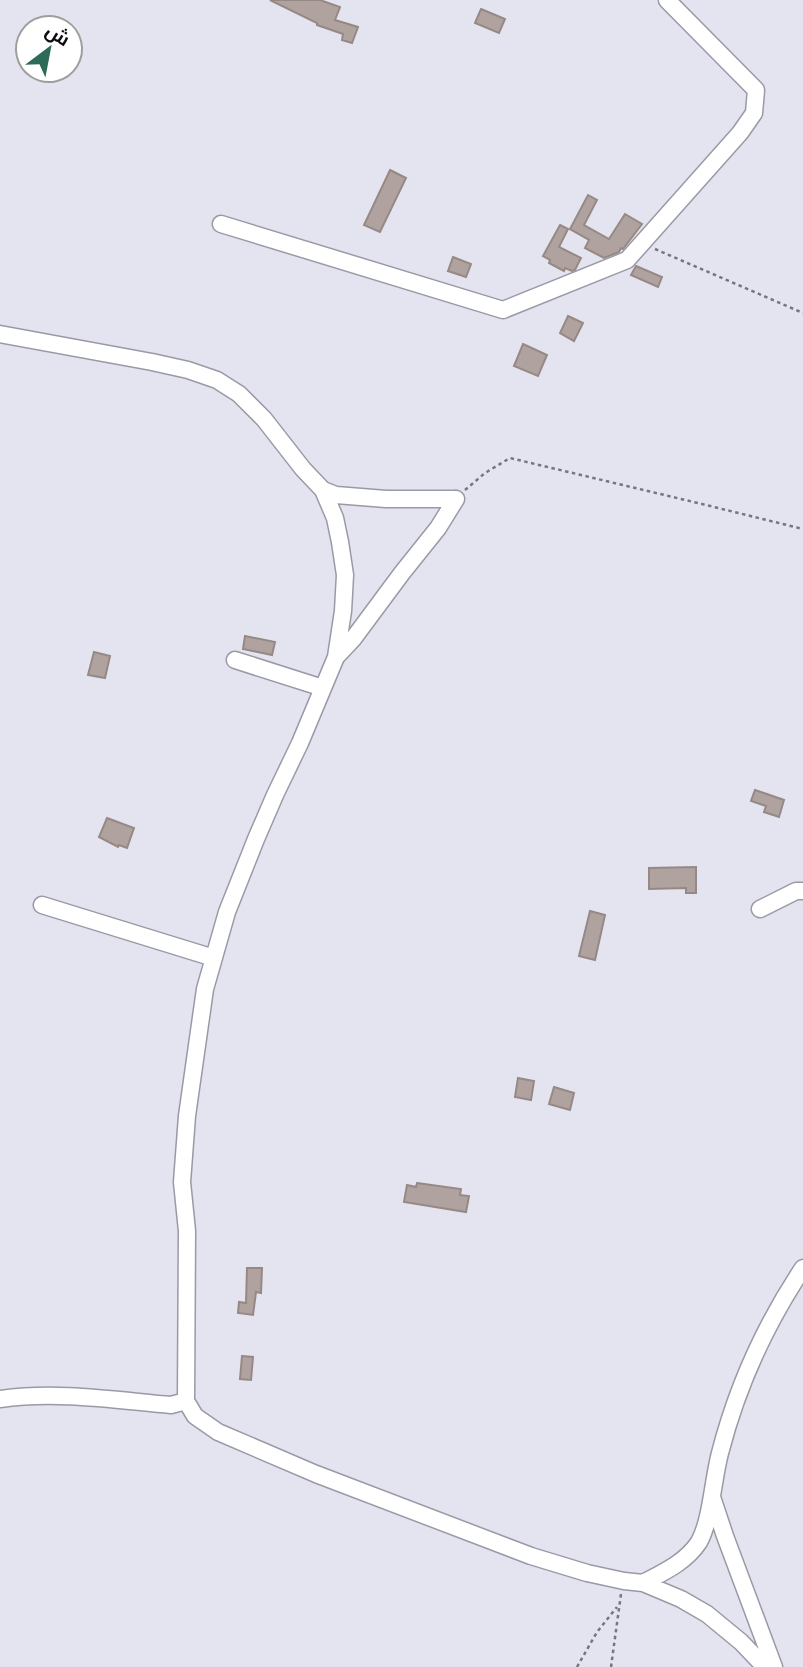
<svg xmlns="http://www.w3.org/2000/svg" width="803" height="1667" viewBox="0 0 803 1667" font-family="'Varela Round',Cairo,sans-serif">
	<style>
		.building { fill: #b0a39f; stroke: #968985; stroke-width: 2 }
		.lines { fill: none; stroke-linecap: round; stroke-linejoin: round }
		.street-casing { stroke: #999aa5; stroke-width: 19 }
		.path { stroke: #76767e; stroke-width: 2.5; stroke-dasharray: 3.5 3.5; stroke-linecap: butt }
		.street { stroke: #fff; stroke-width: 16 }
	</style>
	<rect width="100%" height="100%" fill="#e3e4f0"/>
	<!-- building -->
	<path class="building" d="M 270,0 L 320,0 L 340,7 L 335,20 L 358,27 L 352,43 L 342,40 L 343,34 L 317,25 L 317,23 Z
		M 481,9 L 505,19 L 499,33 L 475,23 Z
		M 390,170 L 406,178 L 380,232 L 364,225 Z
		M 588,195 L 597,200 L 584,225 L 609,239 L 625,214 L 642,224 L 623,249 L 621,248 L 619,252 L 604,258 L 585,248 L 589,240 L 570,229 Z
		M 560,225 L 568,229 L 559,247 L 581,258 L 575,270 L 572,271 L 565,268 L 564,271 L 549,263 L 550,260 L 543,256 Z
		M 453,257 L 471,264 L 466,277 L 448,271 Z
		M 636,266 L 662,277 L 658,287 L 631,275 Z
		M 568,316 L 583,323 L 574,341 L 560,333 Z
		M 523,344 L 547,355 L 538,376 L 514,366 Z
		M 245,636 L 275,642 L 272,655 L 243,649 Z
		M 94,652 L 110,656 L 105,678 L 88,675 Z
		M 755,790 L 784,800 L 779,817 L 764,812 L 766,806 L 751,801 Z
		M 107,818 L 134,828 L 127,848 L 119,845 L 118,847 L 99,837 Z
		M 696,867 L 696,893 L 686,893 L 686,888 L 649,889 L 649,868 Z
		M 590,911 L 605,915 L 595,960 L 579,956 Z
		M 518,1078 L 534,1081 L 531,1100 L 515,1097 Z
		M 554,1087 L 574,1093 L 570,1110 L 549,1104 Z
		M 417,1183 L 461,1189 L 460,1195 L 469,1196 L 466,1212 L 404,1202 L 407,1185 L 416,1187 Z
		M 247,1268 L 262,1268 L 261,1293 L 256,1292 L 253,1315 L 238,1313 L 239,1302 L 246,1303 Z
		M 242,1356 L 253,1357 L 251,1380 L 240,1379 Z"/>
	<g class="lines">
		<defs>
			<path id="street" d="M 221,224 L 503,310 L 627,260 L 740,133 L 754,113 L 756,90 L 667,0
				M 0,334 L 152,362 L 188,370 L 217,380 L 239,394 L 264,419 L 303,469 L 323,490 L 335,518 L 340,542 L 345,575 L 343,611 L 336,657 L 300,743 L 275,795 L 256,839 L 227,912 L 205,989 L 187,1116 L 182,1182 L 187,1231 L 186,1401 L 195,1416 L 218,1432 L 316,1474 L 531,1556 L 587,1573 L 624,1581 L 643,1583 L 681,1599 L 707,1614 L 741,1642 L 765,1667
				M 323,490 L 336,495 L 386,499 L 456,499
				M 336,657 L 353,639 L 402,573 L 438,528 L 456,499
				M 235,660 L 323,688
				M 42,905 L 214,958
				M 760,909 L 796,891 L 803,891
				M 0,1399 C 57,1391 114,1400 171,1405 L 186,1401
				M 712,1497 L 725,1536 L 774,1667
				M 643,1583 C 664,1572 686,1562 699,1542 C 711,1521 713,1479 720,1453 C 737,1387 765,1325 803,1268"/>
		</defs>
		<!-- street casing -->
		<use href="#street" class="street-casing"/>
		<!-- path -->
		<path class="path" d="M 655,249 L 803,313
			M 465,490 L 485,473 L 510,458 L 702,504 L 803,529
			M 577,1667 L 597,1632 L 617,1607
			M 611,1667 L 621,1594"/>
		<!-- street -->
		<use href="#street" class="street"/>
	</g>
	<!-- north arrow -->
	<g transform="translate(49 49) rotate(32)"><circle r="33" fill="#ffffff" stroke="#9e9e9f" stroke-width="2"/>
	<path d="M0-5L12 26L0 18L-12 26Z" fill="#2c6b58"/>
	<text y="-10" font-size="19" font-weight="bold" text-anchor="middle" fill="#0c0c10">ش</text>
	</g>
</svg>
